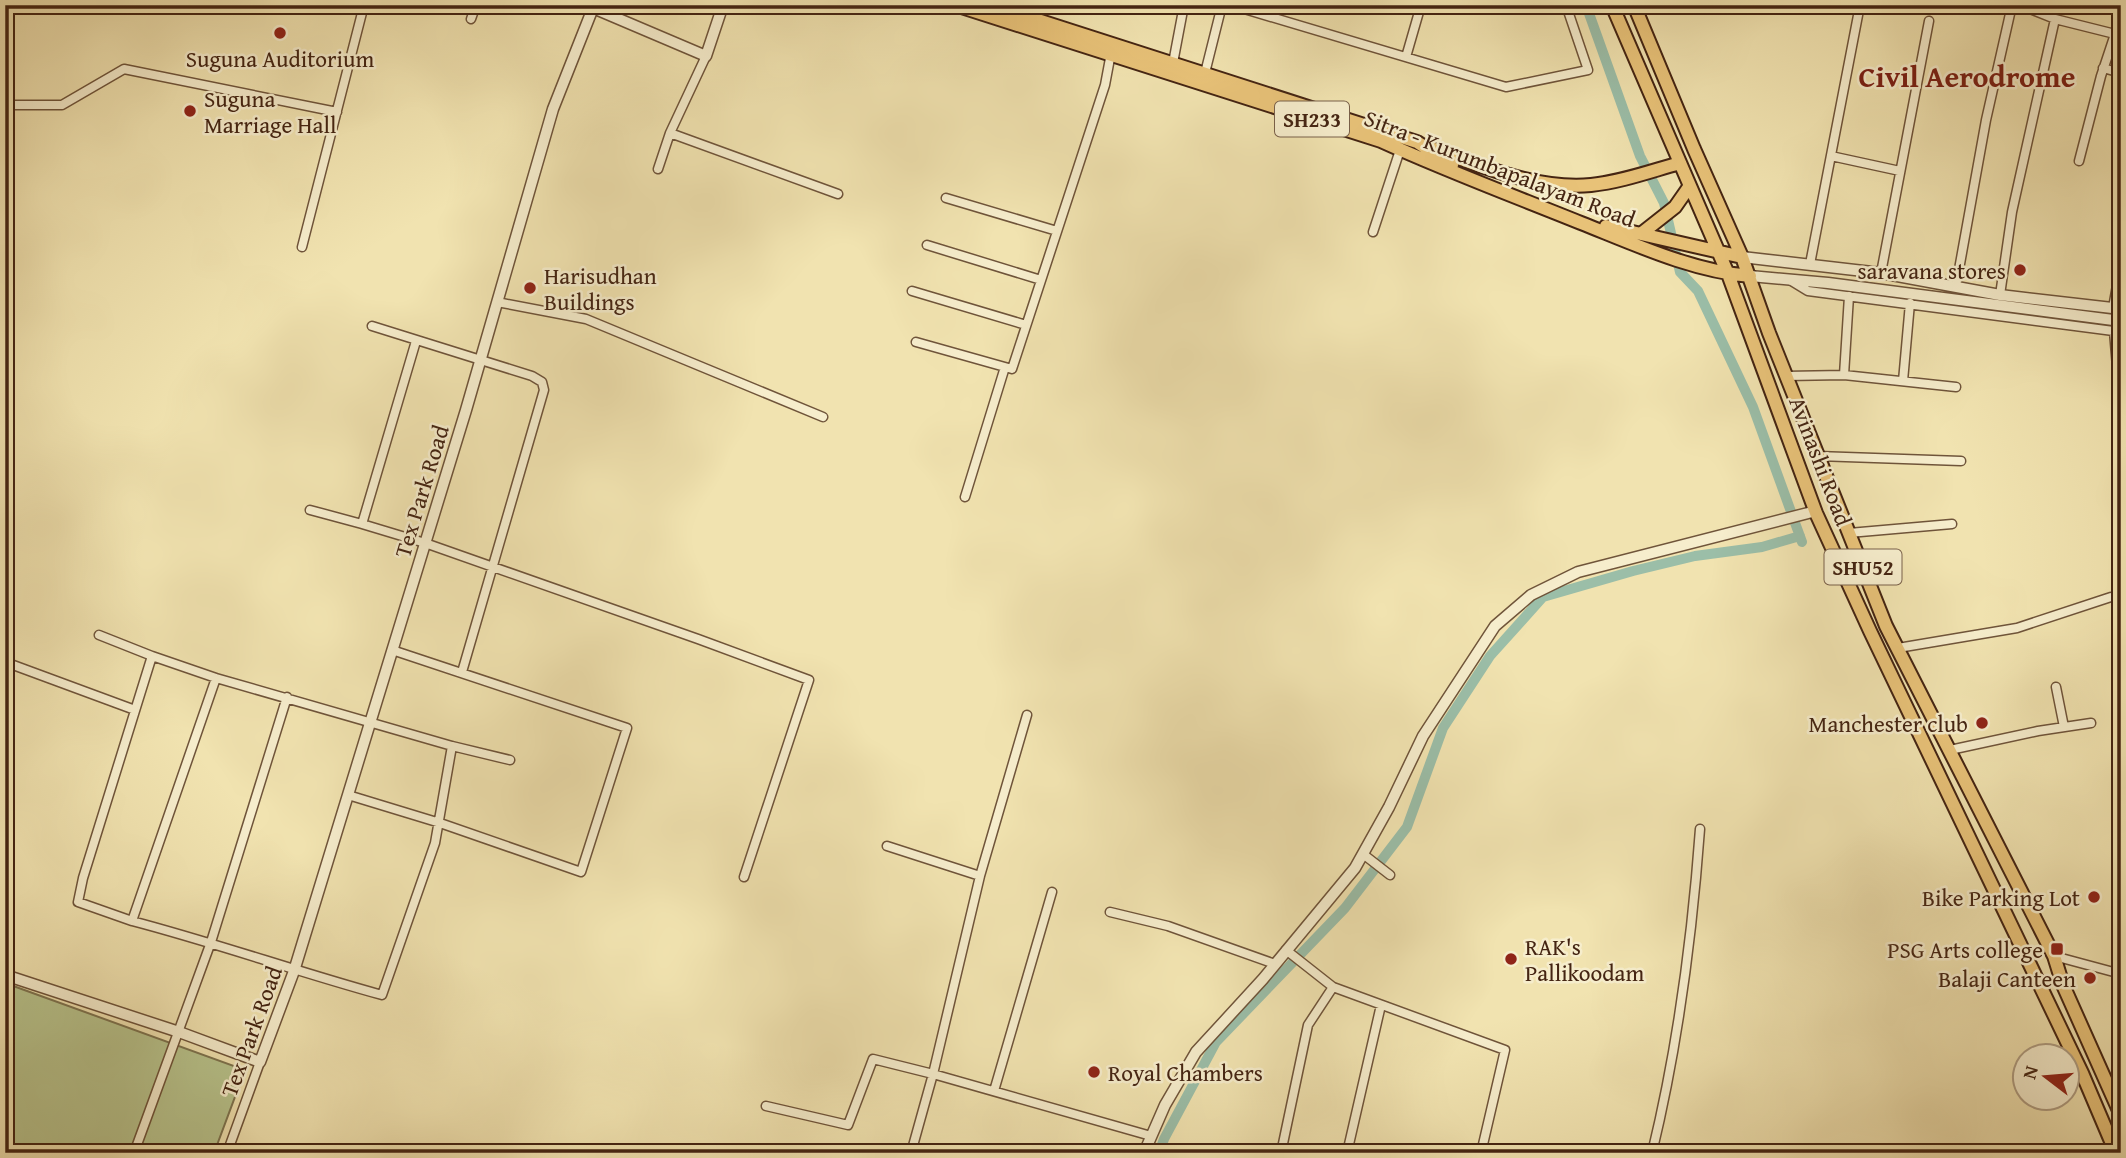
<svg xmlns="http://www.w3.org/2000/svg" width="2126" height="1158" viewBox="0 0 2126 1158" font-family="'Gentium Book Plus',serif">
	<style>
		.green { fill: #b8c48d; stroke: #7e7450; stroke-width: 2 }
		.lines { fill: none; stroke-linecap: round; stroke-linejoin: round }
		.canal { stroke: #9bbea8; stroke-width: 10 }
		.minor-casing { stroke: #6f543a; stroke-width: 11 }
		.tertiary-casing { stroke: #6f543a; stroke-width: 13 }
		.primary-casing { stroke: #442412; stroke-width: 16 }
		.minor { stroke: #f6edcc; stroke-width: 8 }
		.tertiary { stroke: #f6edcc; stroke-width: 10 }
		.primary { stroke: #e8c278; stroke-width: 12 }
		.poi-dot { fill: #8f2418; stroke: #f6edcc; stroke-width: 2.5 }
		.labels { text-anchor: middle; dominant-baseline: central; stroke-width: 5; stroke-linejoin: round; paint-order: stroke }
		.shield { fill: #f6edcc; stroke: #79604a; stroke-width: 2 }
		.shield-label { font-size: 21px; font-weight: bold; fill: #442412 }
		.poi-label { font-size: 23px; fill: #442412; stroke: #f6edcc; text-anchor: end }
		.street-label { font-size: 23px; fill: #442412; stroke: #f6edcc }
		.district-label { font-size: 30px; font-weight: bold; fill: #7a1f14; stroke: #f6edcc }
	</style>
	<rect width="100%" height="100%" fill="#f1e3b0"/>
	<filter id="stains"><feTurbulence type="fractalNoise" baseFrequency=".00286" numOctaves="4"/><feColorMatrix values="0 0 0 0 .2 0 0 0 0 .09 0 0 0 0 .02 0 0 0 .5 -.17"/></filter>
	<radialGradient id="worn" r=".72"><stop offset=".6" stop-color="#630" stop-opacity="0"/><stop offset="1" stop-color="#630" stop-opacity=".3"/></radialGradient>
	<!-- green -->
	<path class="green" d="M 5,983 L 245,1070 L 214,1153 L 5,1153 Z"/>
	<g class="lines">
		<!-- canal -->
		<path class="canal" d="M 1586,5 L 1640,156 L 1664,203 L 1680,272 L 1698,291 L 1753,407 L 1802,542
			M 1159,1153 L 1164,1139 L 1216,1042 L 1345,908 L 1407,827 L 1443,728 L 1490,656 L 1543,597 L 1633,571 L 1695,556 L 1762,547 L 1800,536"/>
		<defs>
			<path id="minor" d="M 1231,5 L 1506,87 L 1588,70 L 1566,5
				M 2020,5 L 2055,19
				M 471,19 L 476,5
				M 706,56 L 670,133 L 838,194
				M 1406,57 L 1421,5
				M 1173,63 L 1184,5
				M 2103,68 L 2121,73
				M 1205,73 L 1222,5
				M 5,105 L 62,105 L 124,69 L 337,112
				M 1831,156 L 1900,171
				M 2079,161 L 2101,76 L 2115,34
				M 658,169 L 670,133
				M 946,198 L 1057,231
				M 1373,232 L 1400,150
				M 927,245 L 1041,280
				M 302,247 L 364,5
				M 1810,264 L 1860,5
				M 1881,273 L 1929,21
				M 1790,280 L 1808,291 L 2121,332
				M 1956,286 L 1986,120 L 2012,5
				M 912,291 L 1026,325
				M 2000,295 L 2012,212 L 2055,19 L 2115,34 L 2121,18
				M 497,302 L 586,319 L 823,417
				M 2113,308 L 2121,263
				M 372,326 L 532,376 L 542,382 L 544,390 L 462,672
				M 2114,331 L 2121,415
				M 916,342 L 1012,369 L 1105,85 L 1111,53
				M 1844,375 L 1849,296
				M 1786,376 L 1844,375 L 1956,387
				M 1903,381 L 1910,303
				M 1817,456 L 1961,461
				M 965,497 L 1005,367
				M 310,510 L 362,524 L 416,341
				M 362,524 L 425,543 L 698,639 L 809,680 L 744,877
				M 1849,533 L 1952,524
				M 99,635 L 152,656
				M 1898,648 L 2017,628 L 2111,597
				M 5,662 L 135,710
				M 216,678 L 132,921 L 78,902 L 83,878 L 152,656 L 216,678 L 452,746 L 510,760
				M 2056,687 L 2064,727
				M 1950,750 L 2038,731 L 2091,723
				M 348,795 L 440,823 L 581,872 L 627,728 L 392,650
				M 887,846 L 980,876 L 933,1074 L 1151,1136
				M 1363,854 L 1390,875
				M 980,876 L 1027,715
				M 1110,912 L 1168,926 L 1275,964
				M 132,921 C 216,943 298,972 382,995 L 435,843 L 452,746
				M 1286,950 L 1333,987 L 1505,1050 L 1481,1153
				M 2054,956 L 2121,974
				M 994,1091 L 1052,892
				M 766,1106 L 848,1125 L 873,1059 L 933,1074 L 911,1153
				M 134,1153 L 211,942 L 287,697
				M 227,1153 L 260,1062
				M 1281,1153 L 1308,1025 L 1333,987
				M 1347,1153 L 1381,1005
				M 1652,1153 C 1678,1046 1692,938 1700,829"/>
			<path id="tertiary" d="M 1742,257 L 1881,273 L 2000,295 L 2121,309
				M 1750,276 L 1828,283 L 2121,321
				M 5,975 L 179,1032 L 260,1062 L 294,971 L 466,410 L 553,109 L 593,8 L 706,56 L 723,5
				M 1144,1153 L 1165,1105 L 1196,1052 L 1263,979 L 1355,868 L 1389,807 L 1423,736 L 1495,626 L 1531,595 L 1578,572 L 1816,511"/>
			<path id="primary" d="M 955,5 L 1381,141 C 1447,171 1514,196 1581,223 C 1634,244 1692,271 1750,276
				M 991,5 L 1417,142 L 1452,165
				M 1612,5 L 1728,274 L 1816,513 L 1870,631 L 2082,1073 L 2116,1153
				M 1634,5 L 1694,149 L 1742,257 L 1769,333 L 1886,626 L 2054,956 L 2063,985 L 2121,1115
				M 1434,149 C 1483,167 1538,190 1591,185 C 1621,182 1651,171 1680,163
				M 1606,226 L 1742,257
				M 1642,233 L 1675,207 L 1689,187"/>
		</defs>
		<!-- minor casing -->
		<use href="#minor" class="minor-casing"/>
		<!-- tertiary casing -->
		<use href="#tertiary" class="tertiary-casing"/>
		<!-- primary casing -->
		<use href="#primary" class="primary-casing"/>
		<!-- minor -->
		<use href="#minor" class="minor"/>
		<!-- tertiary -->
		<use href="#tertiary" class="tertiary"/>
		<!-- primary -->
		<use href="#primary" class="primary"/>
	</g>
	<!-- markers -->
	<g class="poi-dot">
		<circle cx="280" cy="33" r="7"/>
		<circle cx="190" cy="111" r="7"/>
		<circle cx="2020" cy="270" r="7"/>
		<circle cx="530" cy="288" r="7"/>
		<circle cx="1982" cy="723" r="7"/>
		<circle cx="2094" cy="897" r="7"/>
		<rect x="2050" y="942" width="14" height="14" rx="3.5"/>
		<circle cx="1511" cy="959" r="7"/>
		<circle cx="2090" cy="978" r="7"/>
		<circle cx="1094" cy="1072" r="7"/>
	</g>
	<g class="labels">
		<!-- shield labels -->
		<g class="shield">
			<rect x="1275" y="101.5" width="74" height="35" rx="5"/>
			<rect x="1824.5" y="549.5" width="77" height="35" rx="5"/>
		</g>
		<g class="shield-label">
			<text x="1312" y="119">SH233</text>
			<text x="1863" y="567">SHU52</text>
		</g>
		<!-- poi labels -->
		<g class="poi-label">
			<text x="280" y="58" text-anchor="middle">Suguna Auditorium</text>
			<text x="204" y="98" text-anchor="start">Suguna<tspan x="204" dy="26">Marriage Hall</tspan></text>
			<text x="2006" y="270">saravana stores</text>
			<text x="544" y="275" text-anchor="start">Harisudhan<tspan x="544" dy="26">Buildings</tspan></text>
			<text x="1968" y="723">Manchester club</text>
			<text x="2080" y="897">Bike Parking Lot</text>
			<text x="1525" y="946" text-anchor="start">RAK's<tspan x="1525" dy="26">Pallikoodam</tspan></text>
			<text x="2043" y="949">PSG Arts college</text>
			<text x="2076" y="978">Balaji Canteen</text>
			<text x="1108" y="1072" text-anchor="start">Royal Chambers</text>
		</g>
		<!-- street labels -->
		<g class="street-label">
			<text transform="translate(1500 168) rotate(21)">Sitra - Kurumbapalayam Road</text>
			<text transform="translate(1821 461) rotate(69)">Avinashi Road</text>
			<text transform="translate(421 491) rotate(-73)">Tex Park Road</text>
			<text transform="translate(251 1031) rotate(-70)">Tex Park Road</text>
		</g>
		<!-- district labels -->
		<g class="district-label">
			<text x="1967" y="76">Civil Aerodrome</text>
		</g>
	</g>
	<!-- margin -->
	<rect width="2126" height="1158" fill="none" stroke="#f1e3b0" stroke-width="28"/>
	<rect x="7" y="7" width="2112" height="1144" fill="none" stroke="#442412" stroke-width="3.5"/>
	<rect x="14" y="14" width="2098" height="1130" fill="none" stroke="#442412" stroke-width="2"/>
	<!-- north arrow -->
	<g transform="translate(2046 1077) rotate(286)"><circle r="33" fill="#f6edcc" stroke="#af9d82" stroke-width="2"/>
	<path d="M0-5L12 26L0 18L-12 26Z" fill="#8f2418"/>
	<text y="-10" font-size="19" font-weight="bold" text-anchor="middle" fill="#442412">N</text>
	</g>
	<rect width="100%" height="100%" filter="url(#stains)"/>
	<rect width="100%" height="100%" fill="url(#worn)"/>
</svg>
